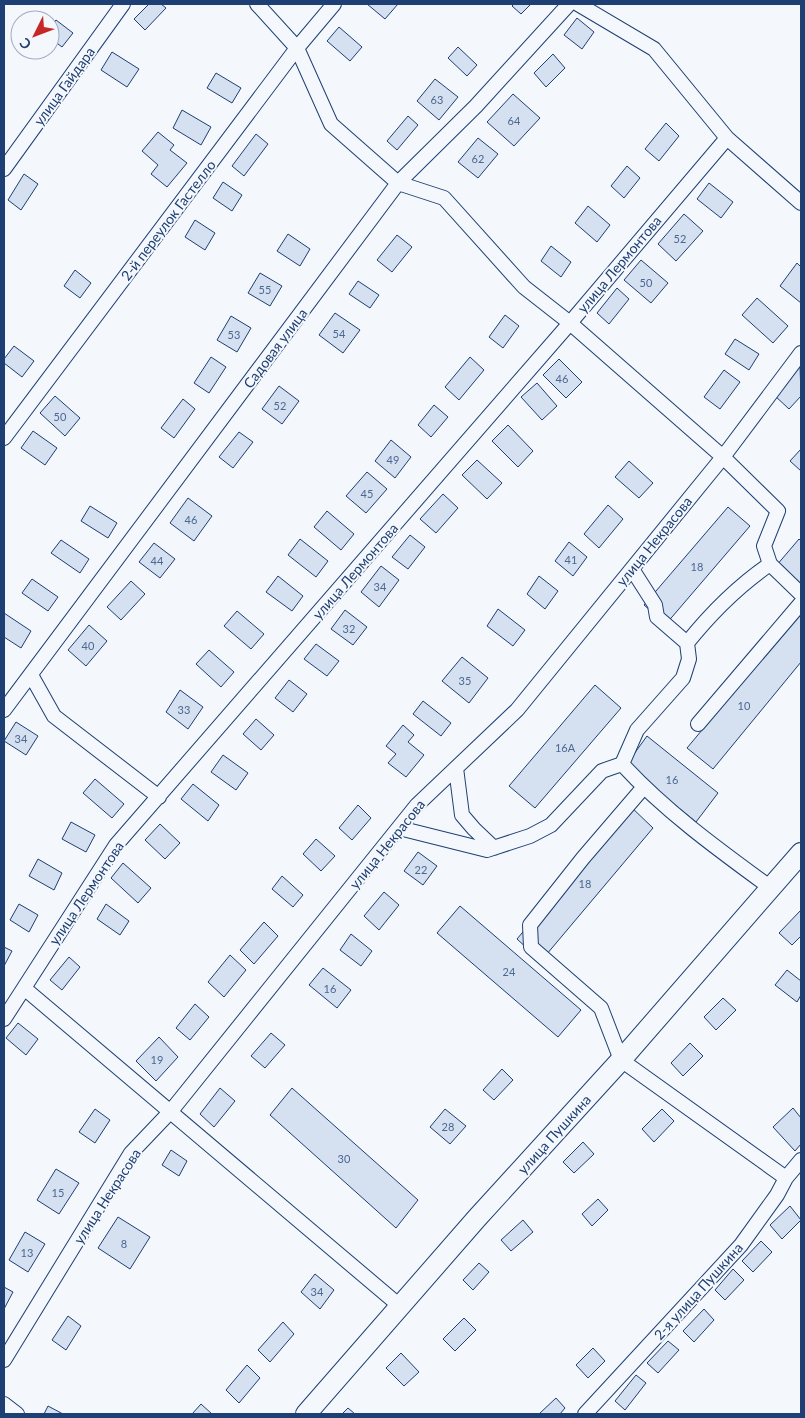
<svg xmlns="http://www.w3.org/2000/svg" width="805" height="1418" viewBox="0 0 805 1418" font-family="Lato,sans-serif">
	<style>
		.building { fill: #d5e0f0; stroke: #1d3f73 }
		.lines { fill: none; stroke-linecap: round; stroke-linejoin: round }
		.street-casing { stroke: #1d3f73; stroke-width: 16 }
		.secondary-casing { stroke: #1d3f73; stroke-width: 22 }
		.street { stroke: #f4f7fb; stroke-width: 14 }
		.secondary { stroke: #f4f7fb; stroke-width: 20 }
		.labels { text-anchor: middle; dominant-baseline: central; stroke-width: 4; stroke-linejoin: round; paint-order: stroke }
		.number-label { font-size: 11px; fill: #4b6792 }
		.street-label { font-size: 14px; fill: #1d3f73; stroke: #f4f7fb }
	</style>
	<rect width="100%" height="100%" fill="#f4f7fb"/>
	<!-- building -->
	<path class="building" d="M 149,4 L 161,4 L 166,8 L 145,30 L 134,19 Z
		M 367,4 L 398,4 L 385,19 Z
		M 514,4 L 531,4 L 521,14 L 512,6 Z
		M 577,18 L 594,32 L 582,49 L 564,35 Z
		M 56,20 L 73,33 L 62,47 L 50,38 L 50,28 Z
		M 339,27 L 362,47 L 350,61 L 327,41 Z
		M 458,47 L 477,65 L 467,76 L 448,58 Z
		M 112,52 L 139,69 L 127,87 L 101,70 Z
		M 553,54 L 565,68 L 546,87 L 534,73 Z
		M 216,73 L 241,88 L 232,103 L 207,88 Z
		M 435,79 L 458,97 L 439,120 L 417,101 Z
		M 513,94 L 540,118 L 514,146 L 487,122 Z
		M 182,110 L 211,127 L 201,145 L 173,128 Z
		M 408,116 L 418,125 L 397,150 L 387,141 Z
		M 666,123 L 679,136 L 659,161 L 645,149 Z
		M 158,132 L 174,145 L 170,150 L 187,163 L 167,187 L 151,174 L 158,165 L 142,151 Z
		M 256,134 L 268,144 L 244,176 L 232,166 Z
		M 478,138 L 498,154 L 478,178 L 458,162 Z
		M 627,166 L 640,178 L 624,198 L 611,186 Z
		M 24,174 L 38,184 L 21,210 L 8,200 Z
		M 223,182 L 242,195 L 232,211 L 213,198 Z
		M 709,183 L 733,202 L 721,218 L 697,199 Z
		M 588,206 L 610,225 L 597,242 L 575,223 Z
		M 684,214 L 703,231 L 676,261 L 658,244 Z
		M 195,220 L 215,233 L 205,250 L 185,237 Z
		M 288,234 L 310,249 L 300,266 L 277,251 Z
		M 397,235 L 412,247 L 392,272 L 377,260 Z
		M 551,246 L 571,262 L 561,277 L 541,261 Z
		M 641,260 L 668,283 L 651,303 L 624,280 Z
		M 797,263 L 801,267 L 801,303 L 780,286 Z
		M 75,270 L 91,283 L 80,298 L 64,286 Z
		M 260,273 L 282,286 L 270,306 L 248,293 Z
		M 358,281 L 379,295 L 370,308 L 349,294 Z
		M 617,288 L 629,299 L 609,324 L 597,313 Z
		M 757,298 L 788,326 L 773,343 L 742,315 Z
		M 335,313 L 360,330 L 343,353 L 319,335 Z
		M 505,315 L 519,326 L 503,348 L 489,337 Z
		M 231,316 L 251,328 L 237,352 L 217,340 Z
		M 735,339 L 759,354 L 749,370 L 725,354 Z
		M 14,346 L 34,361 L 22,377 L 4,363 L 4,359 Z
		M 211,357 L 226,367 L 209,393 L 194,383 Z
		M 470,357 L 484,370 L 459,400 L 445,387 Z
		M 559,359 L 582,382 L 566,398 L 543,375 Z
		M 800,366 L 801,396 L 789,409 L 774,395 Z
		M 724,370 L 740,382 L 720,409 L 704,397 Z
		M 537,383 L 557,406 L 542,420 L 521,397 Z
		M 279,386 L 299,401 L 282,424 L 262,409 Z
		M 55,396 L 80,418 L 65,436 L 40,413 Z
		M 183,399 L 195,409 L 174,438 L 161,428 Z
		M 434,405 L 448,417 L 431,437 L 418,425 Z
		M 508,425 L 533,451 L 518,467 L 492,441 Z
		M 33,431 L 57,448 L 45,465 L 21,448 Z
		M 239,432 L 253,442 L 233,468 L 219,457 Z
		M 391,440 L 411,457 L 395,478 L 375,461 Z
		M 801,449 L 801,471 L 790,461 Z
		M 477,460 L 502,483 L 487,499 L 462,475 Z
		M 629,461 L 653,483 L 639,498 L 615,477 Z
		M 367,472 L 387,489 L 366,513 L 346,496 Z
		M 443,494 L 458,508 L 436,533 L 420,519 Z
		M 188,498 L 212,516 L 194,541 L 170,523 Z
		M 608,505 L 623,519 L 599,548 L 584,534 Z
		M 90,506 L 117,523 L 108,538 L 81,521 Z
		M 728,507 L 750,526 L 666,624 L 644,605 Z
		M 327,511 L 354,534 L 341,550 L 314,527 Z
		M 410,535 L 425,547 L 408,569 L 392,557 Z
		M 300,539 L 328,561 L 316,577 L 288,555 Z
		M 799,539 L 801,541 L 801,588 L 776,566 Z
		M 61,540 L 89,559 L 80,573 L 51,553 Z
		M 569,542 L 587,557 L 573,576 L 555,561 Z
		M 154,543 L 175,559 L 160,578 L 139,562 Z
		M 381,566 L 399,580 L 379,607 L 361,592 Z
		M 278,576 L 303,596 L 292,611 L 266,592 Z
		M 539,576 L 558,591 L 545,609 L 527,594 Z
		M 32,579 L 58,597 L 48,611 L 22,593 Z
		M 131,581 L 145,594 L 121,620 L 107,607 Z
		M 498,609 L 525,630 L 513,646 L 487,626 Z
		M 345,610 L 367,627 L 353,645 L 331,629 Z
		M 237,611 L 264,634 L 251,649 L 224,626 Z
		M 4,613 L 31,631 L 21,648 L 4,637 Z
		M 798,615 L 801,618 L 801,662 L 713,769 L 687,748 Z
		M 89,625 L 107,641 L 86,666 L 68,650 Z
		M 316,644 L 339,661 L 327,676 L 304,659 Z
		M 209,650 L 234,672 L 221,687 L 196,664 Z
		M 462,657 L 488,678 L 469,703 L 442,681 Z
		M 289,680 L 307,694 L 293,712 L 275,698 Z
		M 595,685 L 621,708 L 535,808 L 509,786 Z
		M 180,690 L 203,707 L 188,729 L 166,712 Z
		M 423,701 L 451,723 L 441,736 L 413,714 Z
		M 256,719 L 274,735 L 261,750 L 243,734 Z
		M 16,722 L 38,736 L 26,755 L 4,741 Z
		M 403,725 L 414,735 L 408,742 L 424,755 L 406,777 L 388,763 L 396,754 L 386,746 Z
		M 647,736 L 718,793 L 696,822 L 626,765 Z
		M 223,755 L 248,773 L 236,790 L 211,772 Z
		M 95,779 L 124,804 L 112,818 L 83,793 Z
		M 193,784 L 219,805 L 208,821 L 181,799 Z
		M 358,805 L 371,818 L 352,840 L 339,828 Z
		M 629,805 L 653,828 L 541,961 L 517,939 Z
		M 71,822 L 95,835 L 86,852 L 62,839 Z
		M 160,824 L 180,843 L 165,859 L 145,840 Z
		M 316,839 L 335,856 L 321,871 L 303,854 Z
		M 418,852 L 437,866 L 423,885 L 404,871 Z
		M 38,859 L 62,873 L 54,890 L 29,876 Z
		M 123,863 L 151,888 L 138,903 L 111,878 Z
		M 282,876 L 303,895 L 293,907 L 272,889 Z
		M 384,892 L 399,905 L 379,930 L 364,916 Z
		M 19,904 L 38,915 L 29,932 L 10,920 Z
		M 106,904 L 129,921 L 120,935 L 97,919 Z
		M 460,906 L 581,1010 L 558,1037 L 437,933 Z
		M 801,910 L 801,936 L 792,945 L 779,933 Z
		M 264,922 L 278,936 L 254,964 L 240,950 Z
		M 351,934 L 372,951 L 361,966 L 340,950 Z
		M 4,947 L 12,951 L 4,966 Z
		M 230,955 L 246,970 L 224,997 L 208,982 Z
		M 69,957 L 80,967 L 62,990 L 50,980 Z
		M 323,968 L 351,990 L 337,1008 L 309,985 Z
		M 787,970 L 801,981 L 801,995 L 797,1002 L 775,985 Z
		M 723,998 L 736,1010 L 716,1030 L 704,1017 Z
		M 195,1004 L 209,1017 L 190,1040 L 176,1028 Z
		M 18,1023 L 38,1039 L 26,1055 L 6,1038 Z
		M 271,1033 L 285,1045 L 265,1068 L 251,1056 Z
		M 159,1037 L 178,1057 L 156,1081 L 136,1061 Z
		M 690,1043 L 703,1056 L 683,1076 L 671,1063 Z
		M 502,1069 L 513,1080 L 494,1100 L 483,1090 Z
		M 220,1088 L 235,1101 L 214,1127 L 200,1114 Z
		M 292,1088 L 418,1200 L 396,1228 L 270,1115 Z
		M 793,1108 L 801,1118 L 801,1144 L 795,1151 L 773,1127 Z
		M 95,1109 L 110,1120 L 95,1143 L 79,1132 Z
		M 445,1109 L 466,1126 L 450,1144 L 430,1127 Z
		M 662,1109 L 674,1121 L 654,1142 L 642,1129 Z
		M 583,1142 L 594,1154 L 574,1173 L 563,1162 Z
		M 171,1150 L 187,1161 L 179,1176 L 162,1165 Z
		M 56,1169 L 79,1183 L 59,1214 L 37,1200 Z
		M 598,1199 L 608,1210 L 592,1226 L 582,1214 Z
		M 790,1206 L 801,1220 L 782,1239 L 770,1225 Z
		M 118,1217 L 150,1237 L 130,1269 L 98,1248 Z
		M 523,1220 L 533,1232 L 511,1251 L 501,1240 Z
		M 25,1232 L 45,1244 L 28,1272 L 9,1260 Z
		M 761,1241 L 772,1252 L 753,1272 L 742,1261 Z
		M 479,1263 L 489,1272 L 473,1290 L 463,1280 Z
		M 733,1269 L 744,1280 L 725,1300 L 715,1290 Z
		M 315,1274 L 334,1290 L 320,1309 L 301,1292 Z
		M 4,1287 L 13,1292 L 4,1309 Z
		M 704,1309 L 714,1320 L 694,1342 L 683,1331 Z
		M 68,1316 L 81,1326 L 66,1350 L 52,1340 Z
		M 464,1318 L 476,1330 L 455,1351 L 443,1339 Z
		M 283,1322 L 294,1334 L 270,1362 L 258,1350 Z
		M 668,1341 L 679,1350 L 658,1373 L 647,1363 Z
		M 593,1348 L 605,1361 L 588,1378 L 576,1365 Z
		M 401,1353 L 419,1372 L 404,1386 L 386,1368 Z
		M 247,1365 L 260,1378 L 239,1403 L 226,1390 Z
		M 636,1375 L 646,1383 L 625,1410 L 615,1401 Z
		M 556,1398 L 565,1408 L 560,1414 L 539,1414 Z
		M 201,1404 L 212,1414 L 192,1414 Z
		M 48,1406 L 63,1414 L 44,1414 Z
		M 348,1408 L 355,1414 L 342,1414 Z"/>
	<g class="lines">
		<defs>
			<path id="street" d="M 257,4 L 297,48 L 331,124 L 398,183 L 444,198 L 524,287 L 570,323 L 723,457 L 778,511 L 764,546 L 770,564 L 801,594
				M 578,4 L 654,49 L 727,138 L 801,203
				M 4,169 L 123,4
				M 4,438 L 297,48 L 334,4
				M 770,564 C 738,586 711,613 687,643 L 689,659 L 683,678 L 637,730 L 622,764 C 665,811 719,850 771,888
				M 632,569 L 655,605 L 657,617 L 687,643
				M 31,675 L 54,716 L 159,797
				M 4,710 L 398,183 L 476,106 L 569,4
				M 698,724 L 801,603
				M 456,768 L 462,815 L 474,829 L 494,848
				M 643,788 L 583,858 L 530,925 L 531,947 L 601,1008 L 621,1060 L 786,1178
				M 399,828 L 487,850 L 530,836 L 551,825 L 602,771 L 622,764
				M 24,988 L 401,1307
				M 4,1019 L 116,845 L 570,323 L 727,138
				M 4,1360 L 131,1153 L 171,1111 L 417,805 L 517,710 L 723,457 L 801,353
				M 4,1404 L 17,1414
				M 585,1414 L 741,1245 L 777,1195 L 786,1178 L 801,1160"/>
			<path id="secondary" d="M 306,1414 L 477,1218 L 621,1060 L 801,853"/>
		</defs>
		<!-- street casing -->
		<use href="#street" class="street-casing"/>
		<!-- secondary casing -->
		<use href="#secondary" class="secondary-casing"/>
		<!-- street -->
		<use href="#street" class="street"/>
		<!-- secondary -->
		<use href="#secondary" class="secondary"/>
	</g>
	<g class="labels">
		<!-- number labels -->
		<g class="number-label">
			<text x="437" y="99">63</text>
			<text x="514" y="120">64</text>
			<text x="478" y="158">62</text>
			<text x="680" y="238">52</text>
			<text x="646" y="282">50</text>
			<text x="265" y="289">55</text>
			<text x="339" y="333">54</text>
			<text x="234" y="334">53</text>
			<text x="562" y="378">46</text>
			<text x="280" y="405">52</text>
			<text x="60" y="416">50</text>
			<text x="393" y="459">49</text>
			<text x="367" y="493">45</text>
			<text x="191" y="519">46</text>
			<text x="571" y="559">41</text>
			<text x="157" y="560">44</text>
			<text x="697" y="566">18</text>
			<text x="380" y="586">34</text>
			<text x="349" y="628">32</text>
			<text x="88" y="645">40</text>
			<text x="465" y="680">35</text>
			<text x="744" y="705">10</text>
			<text x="184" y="709">33</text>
			<text x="21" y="738">34</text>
			<text x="565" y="747">16А</text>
			<text x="672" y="779">16</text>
			<text x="421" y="869">22</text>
			<text x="585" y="883">18</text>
			<text x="509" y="971">24</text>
			<text x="330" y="988">16</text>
			<text x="157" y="1059">19</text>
			<text x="448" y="1126">28</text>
			<text x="344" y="1158">30</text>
			<text x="58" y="1192">15</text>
			<text x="124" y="1243">8</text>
			<text x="27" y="1252">13</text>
			<text x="317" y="1291">34</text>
		</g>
		<!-- street labels -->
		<g class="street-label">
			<text transform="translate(64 86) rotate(-54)">улица Гайдара</text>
			<text transform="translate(168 220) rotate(-53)">2-й переулок Гастелло</text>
			<text transform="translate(619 264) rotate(-50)">улица Лермонтова</text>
			<text transform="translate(275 348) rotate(-53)">Садовая улица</text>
			<text transform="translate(654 541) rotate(-51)">улица Некрасова</text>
			<text transform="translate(355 571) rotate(-49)">улица Лермонтова</text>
			<text transform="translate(387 844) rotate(-51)">улица Некрасова</text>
			<text transform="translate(86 893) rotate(-56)">улица Лермонтова</text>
			<text transform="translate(554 1134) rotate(-48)">улица Пушкина</text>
			<text transform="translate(107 1196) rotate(-57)">улица Некрасова</text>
			<text transform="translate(698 1291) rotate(-48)">2-я улица Пушкина</text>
		</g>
	</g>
	<!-- border -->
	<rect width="805" height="1418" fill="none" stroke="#1d3f73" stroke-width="10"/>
	<!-- north arrow -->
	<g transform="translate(35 35) rotate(228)"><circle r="24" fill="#f4f7fb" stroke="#9eadc5"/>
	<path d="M0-4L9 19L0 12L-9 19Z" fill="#c62828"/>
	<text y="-8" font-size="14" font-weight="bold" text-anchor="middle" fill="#1d3f73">С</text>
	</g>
</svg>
